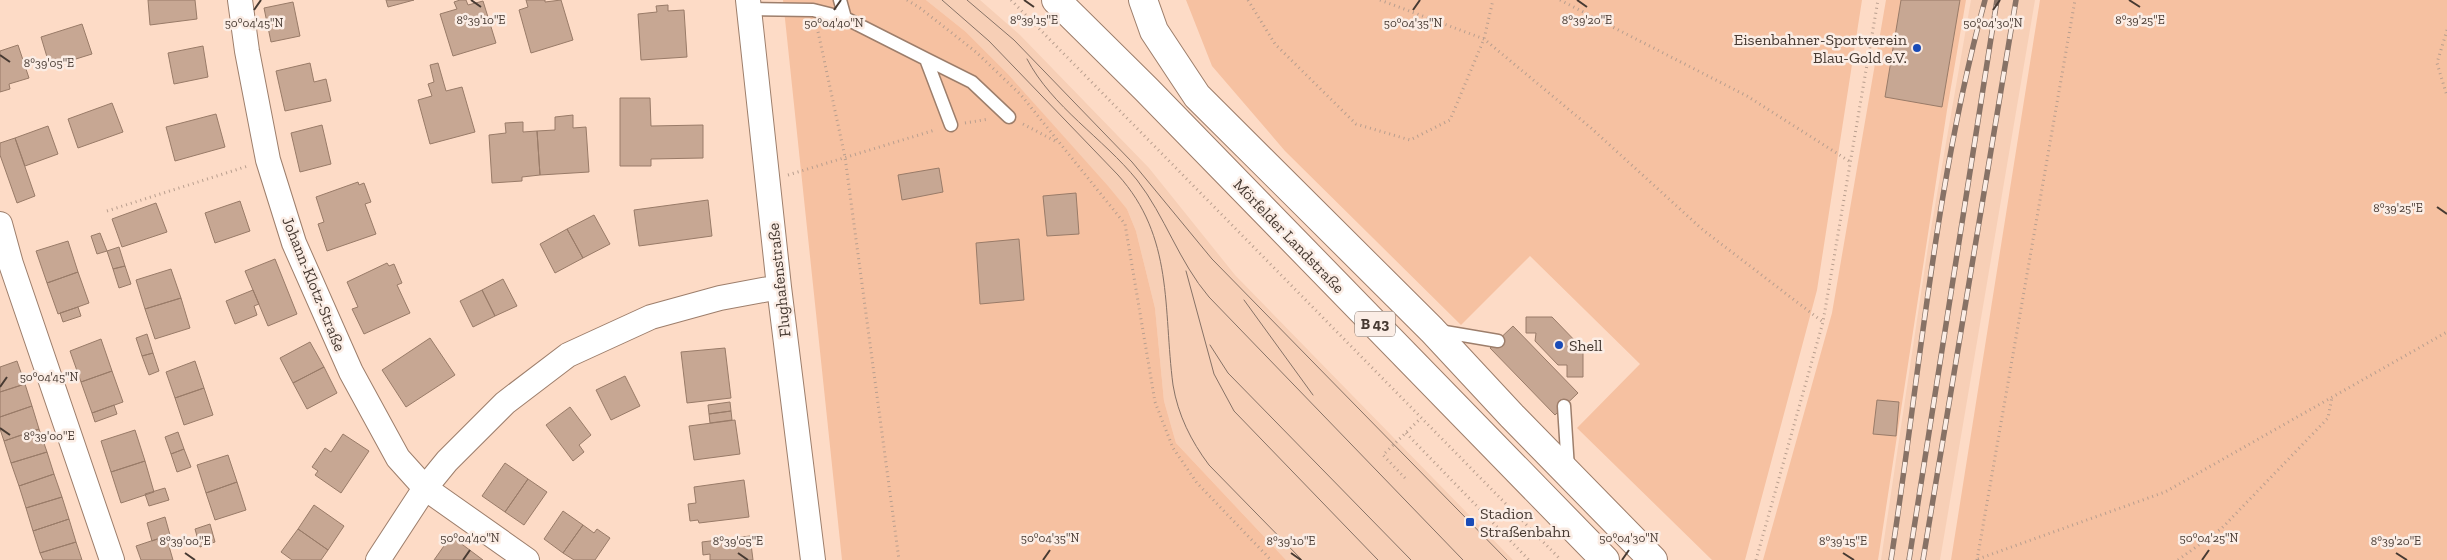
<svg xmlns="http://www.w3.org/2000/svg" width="2447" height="560" viewBox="0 0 2447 560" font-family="'Zilla Slab',serif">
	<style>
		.built { fill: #f7cfb6 }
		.green { fill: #f6c1a1 }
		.building { fill: #c7a793; stroke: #997b68 }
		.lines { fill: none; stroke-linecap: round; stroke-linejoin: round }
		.service-casing { stroke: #9d7e6b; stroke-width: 15 }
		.minor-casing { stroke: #9d7e6b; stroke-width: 26 }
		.trunk-casing { stroke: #9d7e6b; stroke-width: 30 }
		.path { stroke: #b89e8e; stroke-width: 3; stroke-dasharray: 1 4; stroke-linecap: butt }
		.service { stroke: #fff; stroke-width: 12 }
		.minor { stroke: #fff; stroke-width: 24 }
		.trunk { stroke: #fff; stroke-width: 28 }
		.tram { stroke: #877266; stroke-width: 1 }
		.rail-casing { stroke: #877266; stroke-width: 5.5 }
		.rail { stroke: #fbede5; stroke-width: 4; stroke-dasharray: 11; stroke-linecap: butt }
		.ticks { fill: none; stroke: #473a32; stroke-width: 2 }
		.poi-dot { fill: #194bb7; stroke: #fbede5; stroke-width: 2 }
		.labels { text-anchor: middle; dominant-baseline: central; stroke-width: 5; stroke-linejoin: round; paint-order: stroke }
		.shield { fill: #fbede5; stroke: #7d7068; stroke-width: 1 }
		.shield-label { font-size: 15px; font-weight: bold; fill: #473a32 }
		.poi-label { font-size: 16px; fill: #473a32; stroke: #fbede5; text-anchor: start }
		.street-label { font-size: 16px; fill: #473a32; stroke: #fbede5 }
		.ticks-label { font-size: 12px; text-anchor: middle; fill: #473a32; stroke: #fbede5; stroke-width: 5; stroke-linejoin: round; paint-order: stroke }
	</style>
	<rect width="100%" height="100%" fill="#fddbc6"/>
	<!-- built -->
	<path class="built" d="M 926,0 L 980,0 L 1020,35 L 1149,168 L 1235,275 L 1513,560 L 1286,560 L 1176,443 L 1164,401 L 1155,308 L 1136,231 L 1127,209 L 1008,74 L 966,32 Z
		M 1971,0 L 2035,0 L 1940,560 L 1881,560 L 1929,240 Z"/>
	<!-- green -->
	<path class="green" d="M 783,0 L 926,0 L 966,32 L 1008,74 L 1108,186 L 1127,209 L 1136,231 L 1155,308 L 1164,401 L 1176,443 L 1286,560 L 842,560 Z
		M 1186,0 L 1862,0 L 1817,290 L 1745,560 L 1712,560 L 1577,428 L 1640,364 L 1530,256 L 1461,325 L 1285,151 L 1212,66 Z
		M 1886,0 L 1966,0 L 1947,110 L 1878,560 L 1763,560 L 1832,313 Z
		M 2040,0 L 2447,0 L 2447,560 L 1951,560 Z"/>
	<!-- building -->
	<path class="building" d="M 148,0 L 195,0 L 197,19 L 150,25 Z
		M 386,0 L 414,0 L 388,7 Z
		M 460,0 L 466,0 L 468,5 L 483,1 L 496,43 L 453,56 L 440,14 L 457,9 L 454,2 Z
		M 526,0 L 545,0 L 545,2 L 561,0 L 573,40 L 531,53 L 519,10 L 528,7 Z
		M 1901,0 L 1960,0 L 1942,107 L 1885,97 Z
		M 293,2 L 300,36 L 271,42 L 264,8 Z
		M 668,5 L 668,11 L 684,10 L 687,57 L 641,60 L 638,14 L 657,12 L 656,6 Z
		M 82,24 L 92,54 L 50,67 L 41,37 Z
		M 18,45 L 29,78 L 9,84 L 10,89 L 0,92 L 0,51 Z
		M 203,46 L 208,77 L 174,84 L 168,53 Z
		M 310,63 L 314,82 L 326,79 L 331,101 L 285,111 L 276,71 Z
		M 438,63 L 446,91 L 462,87 L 475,132 L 430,144 L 418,100 L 432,96 L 428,84 L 434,82 L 430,65 Z
		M 620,98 L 650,98 L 651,126 L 703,125 L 703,158 L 651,159 L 651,166 L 620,166 Z
		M 112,103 L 123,132 L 78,148 L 68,119 Z
		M 216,114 L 225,147 L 175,161 L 166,127 Z
		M 573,115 L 573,128 L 586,127 L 589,172 L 540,175 L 537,131 L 555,130 L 555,117 Z
		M 523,122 L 523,132 L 537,131 L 540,175 L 522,177 L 522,181 L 492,183 L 489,135 L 506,133 L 505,123 Z
		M 322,125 L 331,164 L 300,172 L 291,133 Z
		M 48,126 L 58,154 L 25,166 L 15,138 Z
		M 15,138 L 35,196 L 17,203 L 0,155 L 0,143 Z
		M 939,168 L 943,192 L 902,200 L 898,175 Z
		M 358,182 L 359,185 L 364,183 L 371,202 L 365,204 L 376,234 L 327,251 L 318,224 L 324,222 L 316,197 Z
		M 1076,193 L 1079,234 L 1047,236 L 1043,196 Z
		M 708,200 L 712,236 L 639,246 L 634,210 Z
		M 240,201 L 250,231 L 215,243 L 205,213 Z
		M 156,203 L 167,232 L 122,247 L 112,219 Z
		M 594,215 L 610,244 L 583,258 L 567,229 Z
		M 567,229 L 583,258 L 555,273 L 540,244 Z
		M 100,233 L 107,251 L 97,254 L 91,236 Z
		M 1019,239 L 1024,300 L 980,304 L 976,243 Z
		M 68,241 L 78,272 L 47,283 L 36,251 Z
		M 119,247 L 125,266 L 113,269 L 107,251 Z
		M 275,259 L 297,314 L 268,326 L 245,271 Z
		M 387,263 L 389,266 L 394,264 L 402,283 L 397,285 L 410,313 L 364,334 L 352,309 L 358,307 L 347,282 Z
		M 125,266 L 131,284 L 119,288 L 113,269 Z
		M 171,269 L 181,298 L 145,309 L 136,280 Z
		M 78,272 L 89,303 L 58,314 L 47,283 Z
		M 503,279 L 517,306 L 495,316 L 482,290 Z
		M 253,290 L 259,304 L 254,306 L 257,315 L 235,324 L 226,301 Z
		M 482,290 L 495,316 L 473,327 L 460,301 Z
		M 181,298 L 190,328 L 155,339 L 145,309 Z
		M 78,307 L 81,316 L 63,322 L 60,313 Z
		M 1526,317 L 1552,317 L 1583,349 L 1583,377 L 1567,377 L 1567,365 L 1558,365 L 1535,341 L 1536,333 L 1526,333 Z
		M 1513,326 L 1578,393 L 1555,415 L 1490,348 Z
		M 147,334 L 153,353 L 142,356 L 136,338 Z
		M 430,338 L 455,375 L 406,407 L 382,370 Z
		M 101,339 L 112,371 L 81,382 L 70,351 Z
		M 310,342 L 324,367 L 293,383 L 280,358 Z
		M 725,348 L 731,398 L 687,403 L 681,352 Z
		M 153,353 L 159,371 L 149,375 L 142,356 Z
		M 17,361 L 25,384 L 0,392 L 0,367 Z
		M 195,361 L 204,388 L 175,398 L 166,372 Z
		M 324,367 L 337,393 L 307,409 L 293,383 Z
		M 112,371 L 123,402 L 92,413 L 81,382 Z
		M 625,376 L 640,406 L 611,420 L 596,390 Z
		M 25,384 L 32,406 L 0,417 L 0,392 Z
		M 204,388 L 213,415 L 184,425 L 175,398 Z
		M 1877,400 L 1899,402 L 1896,436 L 1873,434 Z
		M 730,402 L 731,411 L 709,414 L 708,405 Z
		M 114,405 L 117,414 L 95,422 L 92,413 Z
		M 32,406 L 39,429 L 4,441 L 0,429 L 0,417 Z
		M 570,407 L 591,435 L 579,445 L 584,452 L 573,461 L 546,425 Z
		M 731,411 L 732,420 L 710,423 L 709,414 Z
		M 735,420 L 740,454 L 694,460 L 689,426 Z
		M 39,429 L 47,452 L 11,463 L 4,441 Z
		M 135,430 L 145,461 L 111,472 L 101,441 Z
		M 178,432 L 184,449 L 171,454 L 165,437 Z
		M 343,434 L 369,451 L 341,493 L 315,475 L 318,471 L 312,467 L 325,448 L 331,452 Z
		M 184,449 L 191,467 L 177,472 L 171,454 Z
		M 47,452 L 54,474 L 19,486 L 11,463 Z
		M 228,455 L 237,482 L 206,493 L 197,465 Z
		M 145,461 L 154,492 L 121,503 L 111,472 Z
		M 505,463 L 528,479 L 505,512 L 482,496 Z
		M 54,474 L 62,497 L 26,508 L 19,486 Z
		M 528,479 L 547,492 L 524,525 L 505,512 Z
		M 744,480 L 749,517 L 699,523 L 698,520 L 690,521 L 688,504 L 696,503 L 694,487 Z
		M 237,482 L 246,510 L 215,520 L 206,493 Z
		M 165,488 L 169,500 L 149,506 L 145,494 Z
		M 62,497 L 69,519 L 33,531 L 26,508 Z
		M 314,505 L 344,526 L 328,550 L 298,529 Z
		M 563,511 L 583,525 L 563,553 L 544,539 Z
		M 165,517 L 170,535 L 152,541 L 147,523 Z
		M 69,519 L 76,542 L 40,553 L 33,531 Z
		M 210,524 L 215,542 L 200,547 L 195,529 Z
		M 583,525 L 594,533 L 597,529 L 610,538 L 595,560 L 574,560 L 563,553 Z
		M 298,529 L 328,550 L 321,560 L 292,560 L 281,552 Z
		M 166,536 L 173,560 L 141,560 L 136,546 Z
		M 451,536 L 483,560 L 434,560 Z
		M 750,536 L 753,560 L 710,560 L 710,554 L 703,555 L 702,542 Z
		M 76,542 L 82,560 L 43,560 L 40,553 Z"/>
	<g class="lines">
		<defs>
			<path id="service" d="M 840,0 L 845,18
				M 749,9 L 813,10 L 845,18 L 926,59 L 951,125
				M 926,59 L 972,82 L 1009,117
				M 1439,331 L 1498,341
				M 1564,406 L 1568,469"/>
			<path id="minor" d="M 240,0 L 247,51 L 268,160 L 294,243 L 351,372 L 398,458 L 425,488 L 527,560
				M 748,0 L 779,287 L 813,560
				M 0,224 L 11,264 L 112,560
				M 378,560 L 425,488 L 447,461 L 505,403 L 568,355 L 651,317 L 720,298 L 779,287"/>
			<path id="trunk" d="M 1056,0 L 1146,89 L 1605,560
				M 1143,0 L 1154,31 L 1197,96 L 1432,330 L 1512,416 L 1653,560"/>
		</defs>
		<!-- service casing -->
		<use href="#service" class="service-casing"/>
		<!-- minor casing -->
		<use href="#minor" class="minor-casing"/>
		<!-- trunk casing -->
		<use href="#trunk" class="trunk-casing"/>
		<!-- path -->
		<path class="path" d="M 907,0 L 920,8 L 976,52 L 1021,95 L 1125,224 L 1155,402 L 1173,448 L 1197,483 L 1271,560
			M 1011,0 L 1561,560
			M 1248,0 L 1275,44 L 1356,124 L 1410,140 L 1450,120 L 1484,39 L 1493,0
			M 1380,0 L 1484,39 L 1591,128 L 1703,230 L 1823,322
			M 1560,0 L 1747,96 L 1849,161
			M 817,27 L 845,157 L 899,560
			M 2447,30 L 2437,63 L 2447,96
			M 965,123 L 989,119
			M 1023,124 L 1055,141
			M 788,175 L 935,130
			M 107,211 L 248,166
			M 1406,433 L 1529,560
			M 1405,478 L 1383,455 L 1421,418
			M 1978,559 L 2165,492 L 2447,332
			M 1756,560 L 1823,322 L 1878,0
			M 1977,560 L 2075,0
			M 2178,560 L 2222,528 L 2328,418 L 2332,397"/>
		<!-- service -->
		<use href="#service" class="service"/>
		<!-- minor -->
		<use href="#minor" class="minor"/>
		<!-- trunk -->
		<use href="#trunk" class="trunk"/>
		<!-- tram -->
		<path class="tram" d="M 942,0 L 989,41 L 1118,175 C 1174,237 1163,308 1173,385 C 1178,415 1191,441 1209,465 L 1302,560
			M 967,0 L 1014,40 L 1132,162 L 1212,259 L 1507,560
			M 1027,59 C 1052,107 1103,138 1137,180 C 1165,216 1179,262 1209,297 L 1463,560
			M 1186,271 L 1214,374 L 1234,411 L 1378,560
			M 1244,300 L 1313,395
			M 1210,345 L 1228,373 L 1411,560"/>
		<defs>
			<path id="rail" d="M 1891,560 C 1920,373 1935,183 1985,0
				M 1909,560 L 1997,0
				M 1923,560 L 2016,0"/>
		</defs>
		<!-- rail casing -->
		<use href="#rail" class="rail-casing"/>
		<!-- rail -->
		<use href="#rail" class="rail"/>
	</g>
	<!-- ticks -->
	<path class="ticks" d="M 471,0 L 481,7M 1024,0 L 1034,7M 1577,0 L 1587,7M 2129,0 L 2140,7M 254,10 L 261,0M 834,10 L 841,0M 1413,10 L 1420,0M 1993,10 L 2000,0M 0,55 L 10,62M 2437,207 L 2447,214M 0,387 L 7,377M 0,428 L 10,435M 185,553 L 195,560M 738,553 L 748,560M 1291,553 L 1301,560M 1843,553 L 1854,560M 2396,553 L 2407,560M 463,560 L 470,550M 1043,560 L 1050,550M 1622,560 L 1629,550M 2202,560 L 2209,550"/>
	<!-- markers -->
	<g class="poi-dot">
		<circle cx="1917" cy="48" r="5"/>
		<circle cx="1559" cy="345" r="5"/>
		<rect x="1465" y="517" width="10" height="10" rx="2.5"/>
	</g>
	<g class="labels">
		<!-- shield labels -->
		<rect class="shield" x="1355" y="311.5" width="40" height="25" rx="4"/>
		<g class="shield-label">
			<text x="1375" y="324">B 43</text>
		</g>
		<!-- poi labels -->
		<g class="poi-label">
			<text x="1907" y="39" text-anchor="end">Eisenbahner-Sportverein<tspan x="1907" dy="18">Blau-Gold e.V.</tspan></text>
			<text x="1569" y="345">Shell</text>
			<text x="1480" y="513">Stadion<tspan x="1480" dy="18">Straßenbahn</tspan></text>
		</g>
		<!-- street labels -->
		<g class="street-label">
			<text transform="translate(1289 236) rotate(46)">Mörfelder Landstraße</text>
			<text transform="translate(779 280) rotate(-96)">Flughafenstraße</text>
			<text transform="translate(314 284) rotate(68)">Johann-Klotz-Straße</text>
		</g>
	</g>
	<g class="ticks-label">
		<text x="481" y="24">8°39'10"E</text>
		<text x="1034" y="24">8°39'15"E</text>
		<text x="1587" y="24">8°39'20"E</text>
		<text x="2140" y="24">8°39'25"E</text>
		<text x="254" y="27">50°04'45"N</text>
		<text x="834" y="27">50°04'40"N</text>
		<text x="1413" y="27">50°04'35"N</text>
		<text x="1993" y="27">50°04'30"N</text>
		<text x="49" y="67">8°39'05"E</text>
		<text x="2398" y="212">8°39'25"E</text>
		<text x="49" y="381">50°04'45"N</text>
		<text x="49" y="440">8°39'00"E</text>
		<text x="470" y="542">50°04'40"N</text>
		<text x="1050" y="542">50°04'35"N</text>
		<text x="1629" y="542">50°04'30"N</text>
		<text x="2209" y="542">50°04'25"N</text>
		<text x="185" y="545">8°39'00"E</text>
		<text x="738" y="545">8°39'05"E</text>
		<text x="1291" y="545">8°39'10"E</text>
		<text x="1843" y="545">8°39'15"E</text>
		<text x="2396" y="545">8°39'20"E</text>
	</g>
</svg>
